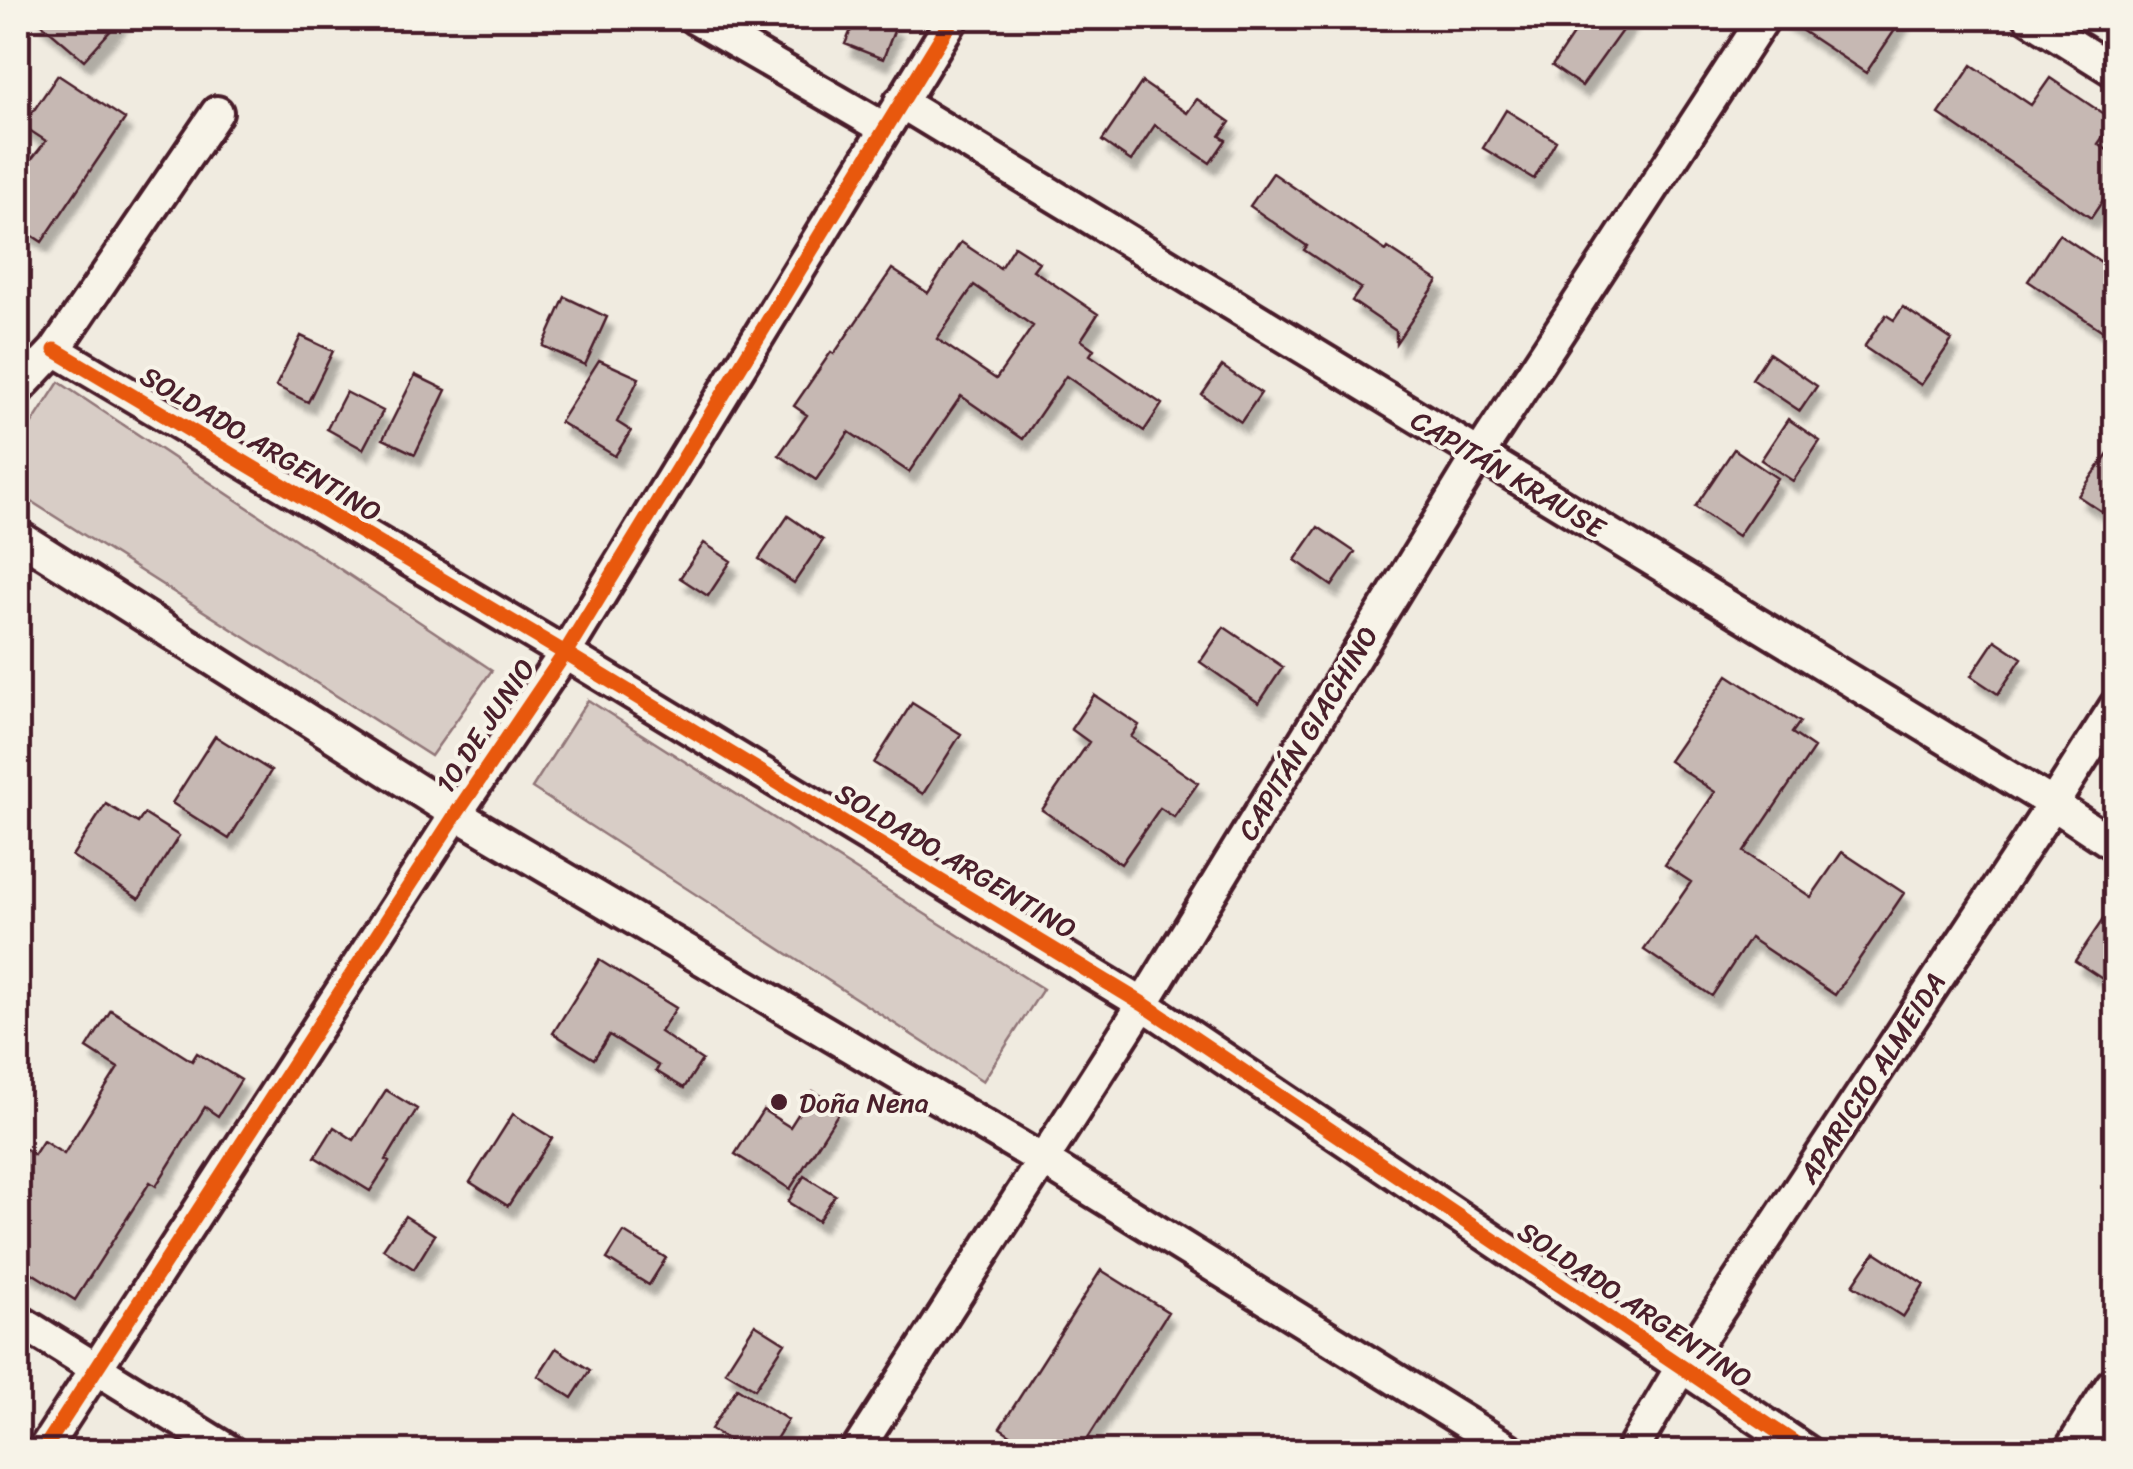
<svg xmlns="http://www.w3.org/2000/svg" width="2133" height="1469" viewBox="0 0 2133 1469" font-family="Sriracha,sans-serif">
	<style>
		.green { fill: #d8cdc6; stroke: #917678; stroke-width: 2.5 }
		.building { fill: #c6b8b3; stroke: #4a1f2b; stroke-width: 2.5; fill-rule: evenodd; filter: url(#shadow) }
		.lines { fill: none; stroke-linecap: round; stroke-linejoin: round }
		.street-casing { stroke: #4a1f2b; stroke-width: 38 }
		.secondary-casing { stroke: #4a1f2b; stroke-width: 50 }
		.street { stroke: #f7f3e8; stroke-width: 30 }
		.secondary { stroke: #f7f3e8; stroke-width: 42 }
		.cycleway-casing { stroke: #f7f3e8; stroke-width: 21 }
		.cycleway { stroke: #e8590c; stroke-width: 15 }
		.poi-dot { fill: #4a1f2b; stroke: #f7f3e8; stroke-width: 4 }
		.labels { text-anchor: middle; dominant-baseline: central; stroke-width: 8; stroke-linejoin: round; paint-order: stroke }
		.street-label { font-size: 28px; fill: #4a1f2b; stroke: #f7f3e8 }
		.poi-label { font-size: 28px; fill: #4a1f2b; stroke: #f7f3e8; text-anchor: start }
	</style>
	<defs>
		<filter id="shadow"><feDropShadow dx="6" dy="11" stdDeviation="2.5" flood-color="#0004"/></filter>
	</defs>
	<rect width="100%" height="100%" fill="#f0ebe0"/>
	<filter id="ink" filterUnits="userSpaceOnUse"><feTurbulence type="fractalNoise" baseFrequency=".01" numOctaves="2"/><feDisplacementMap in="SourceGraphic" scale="20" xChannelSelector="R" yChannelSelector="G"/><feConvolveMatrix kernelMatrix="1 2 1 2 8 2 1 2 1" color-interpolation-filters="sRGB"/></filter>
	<g filter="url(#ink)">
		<!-- green -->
		<path class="green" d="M 59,382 L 492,670 L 431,756 L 18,493 L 18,445 Z
			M 588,700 L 1043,989 L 983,1081 L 532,788 Z"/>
		<!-- building -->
		<path class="building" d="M 35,18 L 122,18 L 84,60 Z
			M 856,18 L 875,18 L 896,26 L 883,59 L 845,44 Z
			M 1584,18 L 1631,18 L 1582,86 L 1552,66 Z
			M 1783,18 L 1903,18 L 1866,73 Z
			M 1972,65 L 2031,105 L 2050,78 L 2114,121 L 2098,144 L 2116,156 L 2116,181 L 2091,218 L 1939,114 Z
			M 58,75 L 125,119 L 42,242 L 18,226 L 18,176 L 46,141 L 23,126 Z
			M 1142,82 L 1187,113 L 1197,99 L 1230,122 L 1220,136 L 1226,140 L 1210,163 L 1155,125 L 1131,161 L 1102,141 Z
			M 1506,110 L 1556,141 L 1534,179 L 1483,148 Z
			M 1273,173 L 1386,251 L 1388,248 L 1438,281 L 1396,343 L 1396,331 L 1352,301 L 1361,288 L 1304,250 L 1307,246 L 1250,206 Z
			M 2059,234 L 2116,272 L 2116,312 L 2103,331 L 2028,281 Z
			M 961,242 L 1000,268 L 1014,246 L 1039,262 L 1033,270 L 1098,314 L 1081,340 L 1094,349 L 1090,355 L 1162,404 L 1144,431 L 1066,376 L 1023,439 L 961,396 L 909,472 L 849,432 L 816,480 L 779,455 L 807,415 L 794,406 L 831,352 L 834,354 L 892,269 L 928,293 ZM 974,285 L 1033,326 L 996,379 L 937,339 Z
			M 565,297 L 607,317 L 585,365 L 543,346 Z
			M 1903,307 L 1952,340 L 1921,385 L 1864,347 L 1886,315 L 1894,320 Z
			M 301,336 L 333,351 L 308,402 L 276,386 Z
			M 1769,353 L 1817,386 L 1800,411 L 1752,379 Z
			M 599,360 L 639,378 L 617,422 L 631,431 L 615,456 L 560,422 Z
			M 1222,366 L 1261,393 L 1241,422 L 1202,395 Z
			M 415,375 L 446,390 L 415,454 L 383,439 Z
			M 346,392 L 383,411 L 363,449 L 327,429 Z
			M 1788,419 L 1820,441 L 1793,481 L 1761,460 Z
			M 2116,442 L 2116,521 L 2078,496 Z
			M 1734,449 L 1777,478 L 1738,536 L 1695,507 Z
			M 788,516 L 823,540 L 794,583 L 759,559 Z
			M 1318,527 L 1355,552 L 1332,586 L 1295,560 Z
			M 704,543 L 731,561 L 708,596 L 680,578 Z
			M 1224,627 L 1283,667 L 1259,703 L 1200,662 Z
			M 1995,640 L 2022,658 L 1998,694 L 1971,676 Z
			M 1728,675 L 1800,722 L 1792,733 L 1814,748 L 1744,852 L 1811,897 L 1842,852 L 1904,893 L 1835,995 L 1750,938 L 1712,996 L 1644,950 L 1691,882 L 1665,865 L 1715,792 L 1669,761 Z
			M 1094,695 L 1139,725 L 1131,737 L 1198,783 L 1174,817 L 1160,808 L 1121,864 L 1042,810 L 1089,742 L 1071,729 Z
			M 912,703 L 961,734 L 923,794 L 874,763 Z
			M 215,736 L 271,771 L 229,839 L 172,803 Z
			M 106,804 L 138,823 L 144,814 L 179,836 L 139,899 L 72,856 Z
			M 2116,900 L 2116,988 L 2075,961 Z
			M 599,960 L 676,1008 L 660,1032 L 702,1060 L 684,1088 L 656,1071 L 659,1066 L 609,1035 L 594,1059 L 553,1033 Z
			M 111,1010 L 192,1061 L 197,1053 L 241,1080 L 218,1116 L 205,1107 L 156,1186 L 150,1182 L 75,1300 L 18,1264 L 18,1144 L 34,1155 L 43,1141 L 64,1154 L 118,1068 L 87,1048 Z
			M 386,1090 L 417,1109 L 386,1160 L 389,1162 L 370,1191 L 315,1157 L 334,1127 L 354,1140 Z
			M 813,1091 L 841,1109 L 790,1189 L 735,1154 L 763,1110 L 790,1127 Z
			M 513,1114 L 552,1138 L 508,1206 L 470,1182 Z
			M 804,1176 L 835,1195 L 818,1221 L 788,1202 Z
			M 405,1216 L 435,1235 L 414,1269 L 383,1249 Z
			M 624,1232 L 666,1258 L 649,1285 L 607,1259 Z
			M 1875,1252 L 1924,1284 L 1903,1317 L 1853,1285 Z
			M 1101,1270 L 1168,1312 L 1079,1452 L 1036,1452 L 1000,1428 Z
			M 755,1324 L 785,1343 L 755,1389 L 725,1371 Z
			M 556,1348 L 590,1370 L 572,1398 L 538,1376 Z
			M 737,1388 L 788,1420 L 768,1452 L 747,1452 L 711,1429 Z"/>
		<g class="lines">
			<defs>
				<path id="street" d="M 694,18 L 884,128
					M 2030,18 L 2116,72
					M 900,102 L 2053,804 L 2116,846
					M 55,350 L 565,653 L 1143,1004 L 1808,1452
					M 18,389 L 55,350 L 217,112
					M 18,536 L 456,814 L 1044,1161 L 1513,1452
					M 18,1320 L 231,1452
					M 42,1452 L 456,814 L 565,653 L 953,18
					M 856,1452 L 1143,1004 L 1478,456 L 1764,18
					M 1631,1452 L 1682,1366 L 2053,804 L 2116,705"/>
				<path id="secondary" d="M 2076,1452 L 2116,1389"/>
			</defs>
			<!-- street casing -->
			<use href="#street" class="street-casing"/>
			<!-- secondary casing -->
			<use href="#secondary" class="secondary-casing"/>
			<!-- street -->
			<use href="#street" class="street"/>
			<!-- secondary -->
			<use href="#secondary" class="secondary"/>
			<defs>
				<path id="cycleway" d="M 55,350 L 565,653 L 1143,1004 L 1808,1452
					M 42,1452 L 456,814 L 565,653 L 953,18"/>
			</defs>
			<!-- cycleway casing -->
			<use href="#cycleway" class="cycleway-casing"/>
			<!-- cycleway -->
			<use href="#cycleway" class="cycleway"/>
		</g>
	</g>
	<!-- markers -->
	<circle class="poi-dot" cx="779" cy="1102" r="10"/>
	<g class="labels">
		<!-- street labels -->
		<g class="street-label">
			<text transform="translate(261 444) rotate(31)">SOLDADO ARGENTINO</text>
			<text transform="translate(1508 474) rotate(31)">CAPITÁN KRAUSE</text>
			<text transform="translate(485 726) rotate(-56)">10 DE JUNIO</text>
			<text transform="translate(1308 733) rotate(-59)">CAPITÁN GIACHINO</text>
			<text transform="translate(956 861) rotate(31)">SOLDADO ARGENTINO</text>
			<text transform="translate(1872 1078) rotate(-57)">APARICIO ALMEIDA</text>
			<text transform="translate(1635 1305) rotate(34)">SOLDADO ARGENTINO</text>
		</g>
		<!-- poi labels -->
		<g class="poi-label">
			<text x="799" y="1102">Doña Nena</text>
		</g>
	</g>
	<!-- margin -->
	<rect width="2133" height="1469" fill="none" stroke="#f7f3e8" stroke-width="60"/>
	<rect x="30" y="30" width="2073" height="1409" fill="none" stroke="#4a1f2b" stroke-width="4" filter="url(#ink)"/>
</svg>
